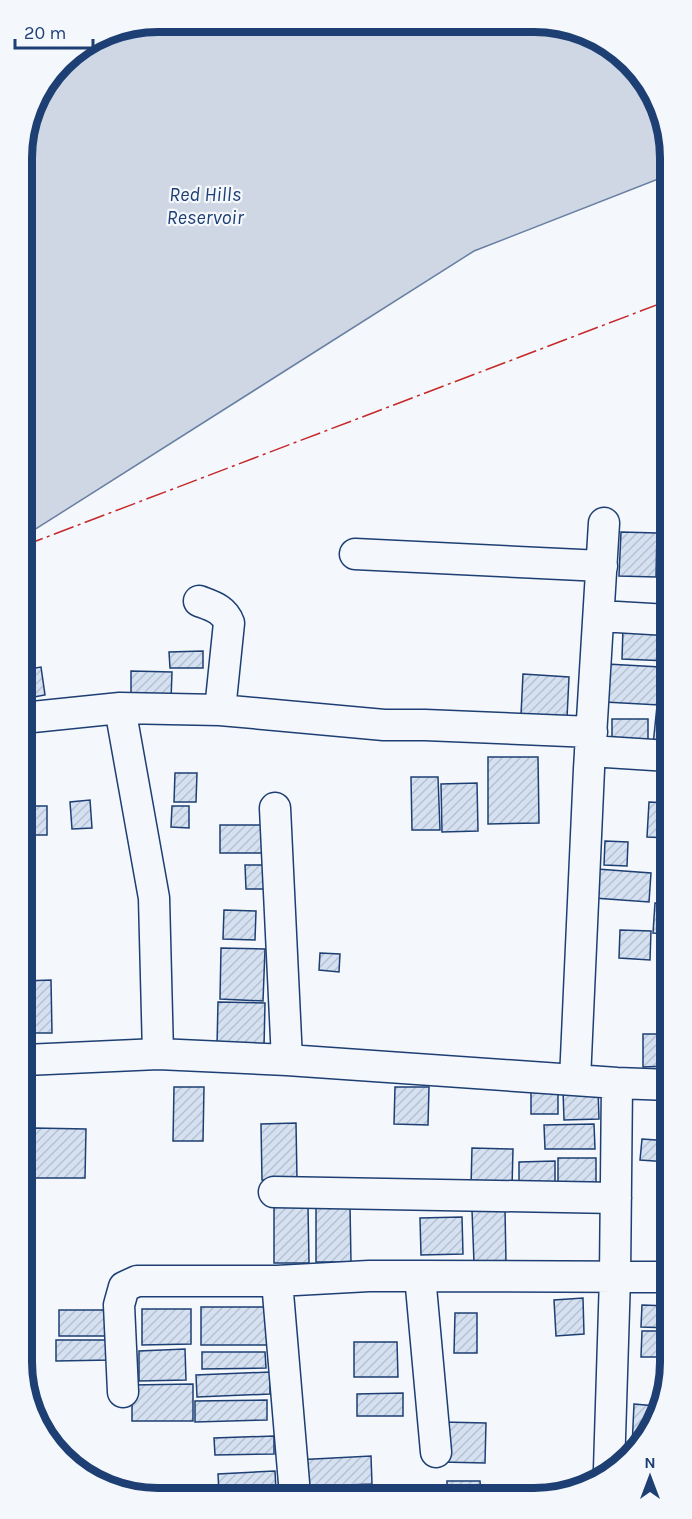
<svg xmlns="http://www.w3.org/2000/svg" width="692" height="1519" viewBox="0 0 692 1519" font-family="Karla,sans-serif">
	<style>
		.water { fill: #cfd7e4; stroke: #687fa3; stroke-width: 1.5 }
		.building { fill: url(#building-hatch); stroke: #1d3f73; stroke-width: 1.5 }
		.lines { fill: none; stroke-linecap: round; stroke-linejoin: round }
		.minor-casing { stroke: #1d3f73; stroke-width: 33 }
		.minor { stroke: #f4f7fb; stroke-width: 30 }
		.power { stroke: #c62828; stroke-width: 1.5; stroke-dasharray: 21 4.5 3 4.5; stroke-linecap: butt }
		.labels { text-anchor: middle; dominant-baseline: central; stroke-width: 4.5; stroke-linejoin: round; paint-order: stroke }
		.water-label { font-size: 20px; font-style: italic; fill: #1d3f73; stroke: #f4f7fb }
		.rim { fill: none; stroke: #1d3f73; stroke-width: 8 }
	</style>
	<defs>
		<pattern id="building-hatch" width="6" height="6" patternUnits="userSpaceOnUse" patternTransform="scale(1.5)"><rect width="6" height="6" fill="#d5e0f0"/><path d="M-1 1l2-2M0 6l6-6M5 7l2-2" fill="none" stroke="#b6c1d1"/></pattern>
	</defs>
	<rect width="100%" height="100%" fill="#f4f7fb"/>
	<!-- water -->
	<path class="water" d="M 157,21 L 561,24 L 625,55 L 666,122 L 666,176 L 474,251 L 23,537 L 21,148 L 35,97 L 67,55 L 105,31 Z"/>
	<!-- building -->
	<path class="building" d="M 621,532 L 657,533 L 656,577 L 619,576 Z
		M 623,628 L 668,629 L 668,661 L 622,659 Z
		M 203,651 L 203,668 L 170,668 L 169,652 Z
		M 607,664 L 660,667 L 659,705 L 605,702 Z
		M 41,667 L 45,695 L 23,699 L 23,670 Z
		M 131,671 L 172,672 L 171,700 L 131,699 Z
		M 523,674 L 569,677 L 567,718 L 521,715 Z
		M 657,706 L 668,708 L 668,747 L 653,745 Z
		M 612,719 L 648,719 L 648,745 L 612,746 Z
		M 488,757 L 538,757 L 539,823 L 488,824 Z
		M 175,773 L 197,773 L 196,802 L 174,802 Z
		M 411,777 L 438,777 L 440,830 L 412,830 Z
		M 477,783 L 478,831 L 442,832 L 441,784 Z
		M 90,800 L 92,828 L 72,829 L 70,802 Z
		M 649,802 L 669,803 L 669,838 L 647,837 Z
		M 24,806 L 47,806 L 47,835 L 24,835 Z
		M 172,806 L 189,806 L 189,828 L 171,827 Z
		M 220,825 L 267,825 L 267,853 L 220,853 Z
		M 605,841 L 628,842 L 627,866 L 604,865 Z
		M 245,865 L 270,865 L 270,889 L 246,889 Z
		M 597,869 L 651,873 L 649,902 L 594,898 Z
		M 655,903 L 669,904 L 669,934 L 653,933 Z
		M 224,910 L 256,911 L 255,940 L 223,939 Z
		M 620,930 L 651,931 L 650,960 L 619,958 Z
		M 221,948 L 265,949 L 263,1001 L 220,999 Z
		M 320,953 L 340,954 L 339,972 L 319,970 Z
		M 51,980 L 52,1033 L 24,1033 L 24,981 Z
		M 218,1002 L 265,1003 L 264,1047 L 217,1046 Z
		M 643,1034 L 667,1034 L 668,1066 L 643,1067 Z
		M 25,1079 L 29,1079 L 25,1122 Z
		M 174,1087 L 204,1087 L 203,1141 L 173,1141 Z
		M 395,1087 L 429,1087 L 428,1125 L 394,1124 Z
		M 531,1088 L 558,1088 L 558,1114 L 531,1114 Z
		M 598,1089 L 599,1119 L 564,1120 L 563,1090 Z
		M 296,1123 L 297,1180 L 262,1180 L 261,1124 Z
		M 594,1124 L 595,1149 L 545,1149 L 544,1125 Z
		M 34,1128 L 86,1129 L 85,1178 L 33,1178 Z
		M 642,1139 L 670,1141 L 669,1162 L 640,1160 Z
		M 472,1148 L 513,1149 L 512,1188 L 471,1187 Z
		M 558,1158 L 596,1158 L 596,1189 L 558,1189 Z
		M 555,1161 L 555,1189 L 519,1190 L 519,1162 Z
		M 274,1206 L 308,1206 L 309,1263 L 274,1263 Z
		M 316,1206 L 350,1206 L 351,1262 L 316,1262 Z
		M 472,1210 L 505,1210 L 506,1262 L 474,1263 Z
		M 462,1217 L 463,1254 L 421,1255 L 420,1218 Z
		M 583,1298 L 584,1334 L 556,1336 L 554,1300 Z
		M 642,1305 L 670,1306 L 671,1328 L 641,1327 Z
		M 201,1307 L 267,1307 L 267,1345 L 201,1345 Z
		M 142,1309 L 191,1309 L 191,1344 L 142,1345 Z
		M 59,1310 L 110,1310 L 110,1336 L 59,1336 Z
		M 455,1313 L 477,1313 L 477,1353 L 454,1353 Z
		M 642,1331 L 671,1331 L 671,1357 L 641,1357 Z
		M 56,1340 L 111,1340 L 111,1360 L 56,1361 Z
		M 354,1342 L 397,1342 L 398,1377 L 354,1377 Z
		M 185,1349 L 186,1380 L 139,1381 L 139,1351 Z
		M 202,1352 L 265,1352 L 266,1368 L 202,1369 Z
		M 270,1372 L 270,1394 L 197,1397 L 196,1375 Z
		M 193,1384 L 193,1421 L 132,1421 L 132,1385 Z
		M 403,1393 L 403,1416 L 357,1416 L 357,1394 Z
		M 267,1400 L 267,1420 L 195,1422 L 195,1401 Z
		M 634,1404 L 656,1406 L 639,1448 L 632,1448 Z
		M 442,1422 L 486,1423 L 485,1463 L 441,1462 Z
		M 274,1436 L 274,1454 L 215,1455 L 214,1438 Z
		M 371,1456 L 372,1484 L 296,1487 L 295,1460 Z
		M 275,1471 L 276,1490 L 219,1493 L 218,1474 Z
		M 447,1481 L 480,1481 L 481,1494 L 447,1494 Z
		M 301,1490 L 367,1490 L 367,1494 L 301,1495 Z"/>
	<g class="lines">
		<defs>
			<path id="minor" d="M 355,554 L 602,566
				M 199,601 C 212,606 224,609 229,623 L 220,710
				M 600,616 L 668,620
				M 120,708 L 154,898 L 158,1054
				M 23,718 L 120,708 L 220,710 L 384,725 L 425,725 L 592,732
				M 590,751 L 669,756
				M 275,808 L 287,1060
				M 25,1060 L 158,1054 L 287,1060 L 617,1083 L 670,1085
				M 575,1080 L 589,769 L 604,523
				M 274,1192 L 616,1198
				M 420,1276 L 670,1277
				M 277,1281 L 295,1495
				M 123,1392 L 119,1305 L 124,1287 L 137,1281 L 277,1281 L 369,1276 L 420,1276 L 436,1452
				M 609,1469 L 615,1277 L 617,1083"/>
		</defs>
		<!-- minor casing -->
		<use href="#minor" class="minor-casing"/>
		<!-- minor -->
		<use href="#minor" class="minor"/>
		<!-- power -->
		<path class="power" d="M 23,546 L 667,301"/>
	</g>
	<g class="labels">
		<!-- water labels -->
		<g class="water-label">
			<text x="205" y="194">Red Hills<tspan x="205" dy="23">Reservoir</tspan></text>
		</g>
	</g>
	<!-- crop -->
	<path d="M0 0H692V1519H0ZM158 32H534A126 126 0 0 1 660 158V1362A126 126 0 0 1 534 1488H158A126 126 0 0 1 32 1362V158A126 126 0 0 1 158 32Z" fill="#f4f7fb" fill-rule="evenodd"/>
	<path class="rim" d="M158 32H534A126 126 0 0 1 660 158V1362A126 126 0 0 1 534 1488H158A126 126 0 0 1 32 1362V158A126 126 0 0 1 158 32Z"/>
	<!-- north arrow -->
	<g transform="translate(650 1477)" stroke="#f4f7fb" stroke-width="4.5" paint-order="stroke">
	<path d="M0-4.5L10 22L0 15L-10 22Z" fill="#1d3f73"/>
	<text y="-9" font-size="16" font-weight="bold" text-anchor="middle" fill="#1d3f73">N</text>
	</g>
	<!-- scale -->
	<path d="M15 39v9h78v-9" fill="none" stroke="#1d3f73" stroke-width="3"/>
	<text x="24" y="39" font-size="18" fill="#1d3f73" stroke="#f4f7fb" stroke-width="4.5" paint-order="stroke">20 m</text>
</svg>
